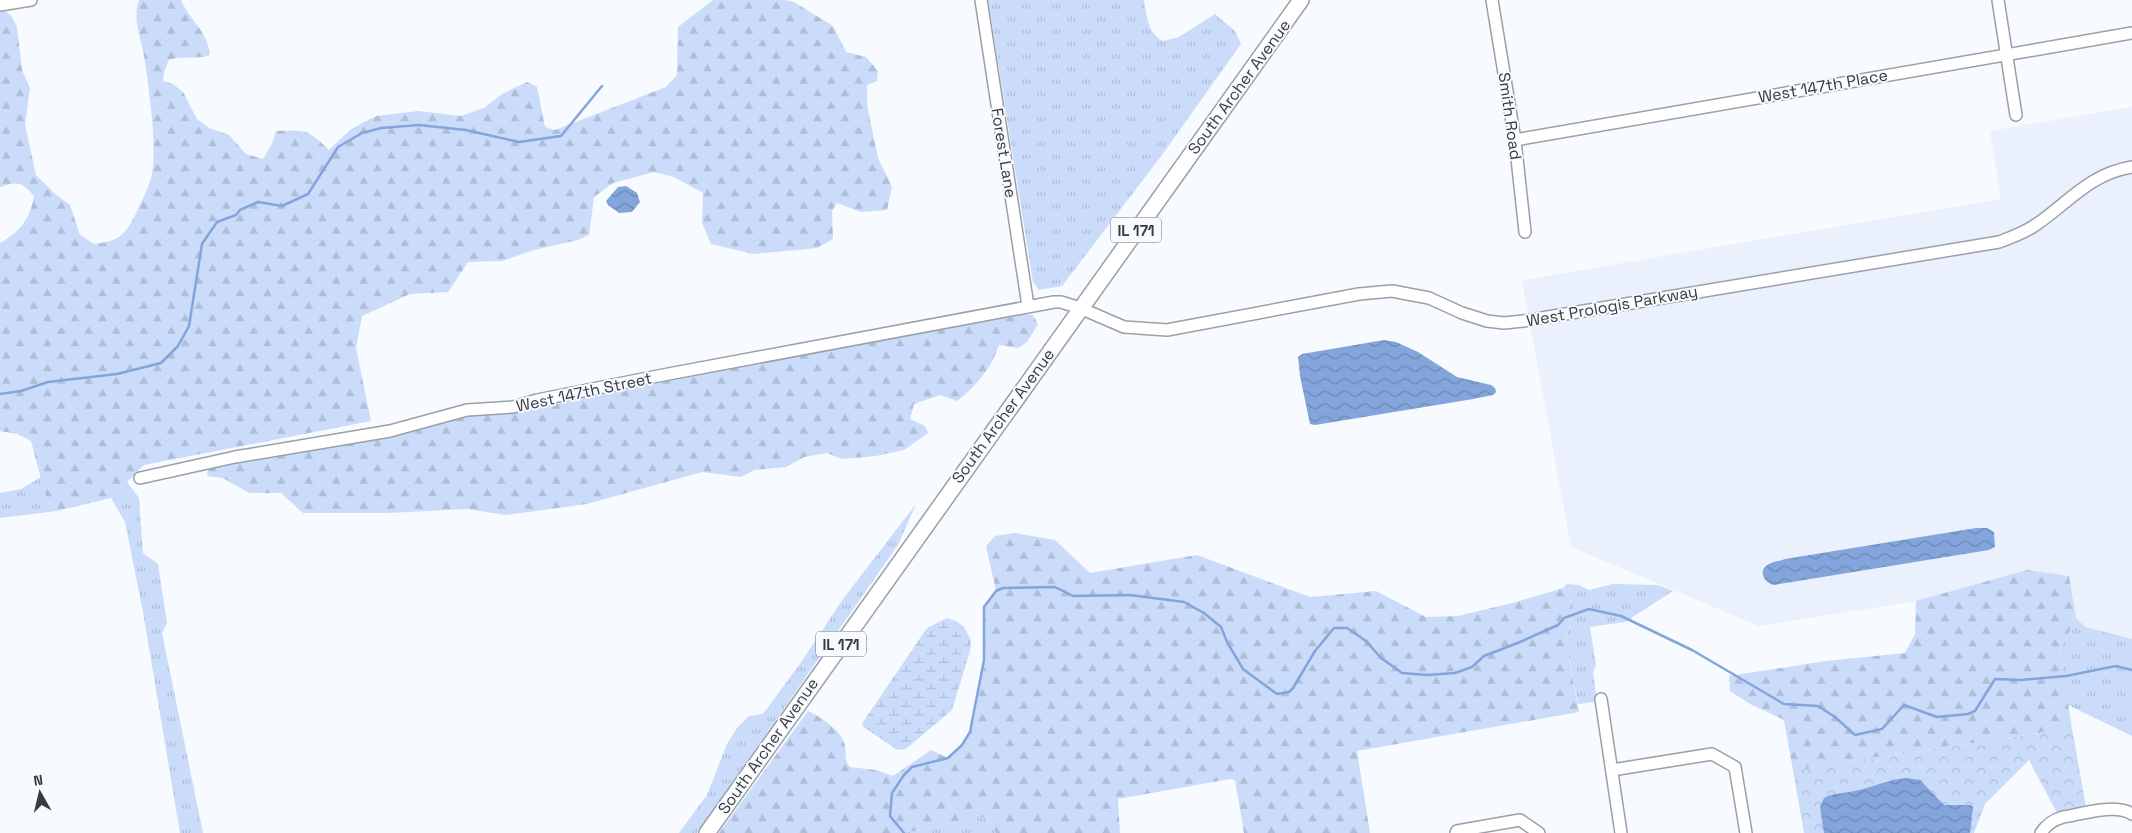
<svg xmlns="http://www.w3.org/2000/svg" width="2132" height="833" viewBox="0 0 2132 833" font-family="'Space Grotesk',sans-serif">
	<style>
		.built { fill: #eaf1fd }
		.grass { fill: url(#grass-tufts) }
		.forest { fill: url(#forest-firs) }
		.wetland { fill: url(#wetland-marsh) }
		.park { fill: url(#park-crowns) }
		.water { fill: url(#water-waves) }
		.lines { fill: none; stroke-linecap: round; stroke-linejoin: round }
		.stream { stroke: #83a5dc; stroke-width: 2.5 }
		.minor-casing { stroke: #9ba0a7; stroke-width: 14 }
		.major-casing { stroke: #9ba0a7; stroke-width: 18 }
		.minor { stroke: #fff; stroke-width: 11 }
		.major { stroke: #fff; stroke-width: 15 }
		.labels { text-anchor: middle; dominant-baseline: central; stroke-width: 4; stroke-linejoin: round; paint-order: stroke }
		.shield { fill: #f7fafe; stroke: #727478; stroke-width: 1 }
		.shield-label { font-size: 15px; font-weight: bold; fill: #393b3e }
		.street-label { font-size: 16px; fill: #393b3e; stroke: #f7fafe }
	</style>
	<defs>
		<pattern id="grass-tufts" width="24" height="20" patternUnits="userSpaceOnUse" patternTransform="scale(1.25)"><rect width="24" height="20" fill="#cadcfa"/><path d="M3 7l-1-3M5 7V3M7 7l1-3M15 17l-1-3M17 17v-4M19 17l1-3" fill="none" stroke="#aebed7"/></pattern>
		<pattern id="forest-firs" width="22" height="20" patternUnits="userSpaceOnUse" patternTransform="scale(1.25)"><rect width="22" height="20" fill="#cadcfa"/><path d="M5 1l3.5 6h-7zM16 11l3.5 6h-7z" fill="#aebed7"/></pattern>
		<pattern id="wetland-marsh" width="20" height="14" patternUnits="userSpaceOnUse" patternTransform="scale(1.25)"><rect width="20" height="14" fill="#cadcfa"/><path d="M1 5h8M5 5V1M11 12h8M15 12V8" fill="none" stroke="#aebed7"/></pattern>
		<pattern id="park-crowns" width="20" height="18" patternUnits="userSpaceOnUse" patternTransform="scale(1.25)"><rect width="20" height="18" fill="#cadcfa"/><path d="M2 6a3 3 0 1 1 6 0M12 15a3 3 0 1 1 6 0" fill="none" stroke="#aebed7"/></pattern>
		<pattern id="water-waves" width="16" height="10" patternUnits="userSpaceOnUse" patternTransform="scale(1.25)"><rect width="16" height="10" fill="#83a5dc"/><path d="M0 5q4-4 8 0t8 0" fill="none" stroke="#6c88b4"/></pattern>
	</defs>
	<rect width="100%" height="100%" fill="#f7fafe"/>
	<!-- built -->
	<path class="built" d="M 2132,107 L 2132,655 L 2080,645 L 2069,577 L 1759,626 L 1571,547 L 1522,280 L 2001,199 L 1990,131 Z"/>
	<!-- grass -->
	<path class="grass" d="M 988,0 L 1144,0 C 1147,16 1147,33 1163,41 L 1179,37 L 1215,14 L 1235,31 L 1241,44 L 1162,155 L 1062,286 L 1039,290 L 1033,282 Z
		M 41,477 L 46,497 L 57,511 L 0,518 L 0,493 L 21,489 Z
		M 127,482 L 139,498 L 143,553 L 158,564 L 167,623 L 162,633 L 203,833 L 180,833 L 143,612 L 125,522 L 111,498 Z
		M 916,504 L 898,545 L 697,833 L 679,833 L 707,795 L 727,744 L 737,728 L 749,716 L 763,714 L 802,661 L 843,599 Z
		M 1567,584 L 1579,585 L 1589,590 L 1613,584 L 1658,585 L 1673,591 L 1625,622 L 1590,627 L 1596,665 L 1593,672 L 1596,694 L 1594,702 L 1578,704 L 1566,643 L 1573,605 L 1563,588 Z
		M 2076,618 L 2085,627 L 2132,639 L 2132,736 L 2068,705 L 2060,650 Z
		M 979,815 L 988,819 L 996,833 L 900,833 L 922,830 Z"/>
	<!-- forest -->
	<path class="forest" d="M 139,0 L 181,0 C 191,22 207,30 210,55 C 196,60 183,55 169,60 L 164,72 L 163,81 L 173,84 L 183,92 L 197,119 L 209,128 L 229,135 L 246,154 L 263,159 L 272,144 L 276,131 C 306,130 307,129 329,150 L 351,129 L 376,116 L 418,111 L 461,116 L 484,108 L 502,94 L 527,82 L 537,87 L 545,127 L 555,130 L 666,87 L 677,75 L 678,27 L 713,0 L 785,0 L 794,2 L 833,26 L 846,52 L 866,57 L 878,71 L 877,81 L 867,85 L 867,105 L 878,158 L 892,187 L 887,210 L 861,212 L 837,203 L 832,211 L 833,239 L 817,248 L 753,254 L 711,244 L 702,223 L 703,193 L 674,177 L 654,172 L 613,183 L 594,197 L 589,235 L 578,240 L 534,250 L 502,261 L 468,262 L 448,292 L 410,294 L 362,316 L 356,348 L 371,421 L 144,465 L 111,498 L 57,511 L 46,497 L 31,441 L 17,434 L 0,431 L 0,243 C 20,232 30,219 34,196 C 22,182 18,181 0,187 L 0,12 L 6,11 L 12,17 L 17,27 L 22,70 L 30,88 L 25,125 L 36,175 L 55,194 L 70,205 L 80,235 L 94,244 C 123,240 125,235 138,209 C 143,198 150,185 152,174 C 157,141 149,89 144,56 C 141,37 132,19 139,0 Z
		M 1012,313 L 1033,315 L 1038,324 L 1027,342 L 1018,348 L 999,345 C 991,369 977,385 957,401 L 940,395 L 914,404 L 910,419 L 925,426 L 928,433 L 904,450 L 876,456 L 842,459 L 827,453 L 804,457 L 786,467 L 754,470 L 741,477 L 702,472 L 587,504 L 506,515 L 467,509 L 388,513 L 303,513 L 281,493 L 249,493 L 223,478 L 207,476 L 209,466 L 410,426 Z
		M 1015,533 L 1055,540 L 1090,573 L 1197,555 L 1310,597 L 1376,591 L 1426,617 L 1458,616 L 1516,602 L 1563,588 L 1573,605 L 1566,643 L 1579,712 L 1357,751 L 1370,833 L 1244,833 L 1235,780 L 1230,779 L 1118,799 L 1120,833 L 996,833 L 988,819 L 979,815 L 922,830 L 900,833 L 719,833 L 808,711 C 821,717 841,730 845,745 C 847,756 843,757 850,767 L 876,770 L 893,776 L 931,750 L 948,758 L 962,745 L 970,732 L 974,719 L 984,660 L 984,607 L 996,591 L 986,546 L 995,536 Z
		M 2027,570 L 2069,576 L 2076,618 L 2060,650 L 2072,728 L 1793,770 L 1784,720 L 1750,704 L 1730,691 L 1729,676 L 1826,661 L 1905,653 L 1915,634 L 1916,601 Z"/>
	<!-- wetland -->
	<path class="wetland" d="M 947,618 L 956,621 L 964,627 L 971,640 L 970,651 L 952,710 L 907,748 L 903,750 L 896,749 L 862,726 L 863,722 L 927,628 Z"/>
	<!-- park -->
	<path class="park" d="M 2072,728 L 2086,807 L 2057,813 L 2029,760 L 1985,804 L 1974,833 L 1804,833 L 1793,770 Z"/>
	<!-- water -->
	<path class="water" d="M 626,186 L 637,193 L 640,202 L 632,212 L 619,213 L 608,205 L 606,201 L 618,187 Z
		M 1384,340 L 1396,342 L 1418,352 L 1457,377 L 1491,385 L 1495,388 L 1496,392 L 1493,395 L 1473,399 L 1315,425 L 1310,424 L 1300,376 L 1298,357 L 1302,354 Z
		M 1976,528 L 1987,528 L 1994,532 L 1995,547 L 1989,550 L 1774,585 C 1764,583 1757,570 1769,564 C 1773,562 1780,561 1785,559 Z
		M 1906,778 L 1920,780 L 1944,805 L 1970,805 L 1973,807 L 1970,833 L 1824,833 L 1820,807 L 1824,798 C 1834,793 1845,793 1855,791 C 1873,787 1887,780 1906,778 Z"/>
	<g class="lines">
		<!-- stream -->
		<path class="stream" d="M 0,394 L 21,391 L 48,382 L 117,374 L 161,363 L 178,346 L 189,326 L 202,244 L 217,222 L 236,215 L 240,210 L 258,202 L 282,206 L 308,194 L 338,147 L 362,133 L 381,128 L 419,125 L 466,130 L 519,142 L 561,136 L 602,86
			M 904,833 L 890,816 L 892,793 L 904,775 L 912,767 L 948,758 L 962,745 L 970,732 L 984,660 L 984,607 L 996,591 L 1003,588 L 1055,587 L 1073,596 L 1130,595 L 1184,602 L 1204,613 L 1221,627 L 1227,642 L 1243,669 L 1277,694 L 1289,692 L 1293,688 L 1315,651 L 1334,628 L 1347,628 L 1353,632 L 1366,641 L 1381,658 L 1402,673 L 1427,675 L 1455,673 L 1472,667 L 1484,656 L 1520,642 L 1558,625 L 1564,618 L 1589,609 L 1621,616 L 1692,650 L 1784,704 L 1818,706 L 1835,717 L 1855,735 L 1882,729 L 1904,705 L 1937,717 L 1968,714 L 1975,711 L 1995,679 L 2021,680 L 2066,676 L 2116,666 L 2132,670"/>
		<defs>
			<path id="minor" d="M 981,0 L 1028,306
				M 1492,0 L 1515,140 L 1525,232
				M 1998,0 L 2016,115
				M 0,5 L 31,0
				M 1515,140 L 2132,33
				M 140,478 L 235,457 L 390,431 L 467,410 L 513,407 L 537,400 L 663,375 L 1054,302 L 1061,302 L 1080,308 L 1124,327 L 1167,330 L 1359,294 L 1392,291 L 1429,298 L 1462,313 L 1487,321 L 1504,323 L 1523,321 L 1999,242 C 2013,237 2026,232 2037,224 C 2070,201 2090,174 2132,167
				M 1601,699 L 1621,833
				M 1612,770 L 1712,754 L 1735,767 L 1746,833
				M 1456,833 L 1457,831 L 1520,820 L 1539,833
				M 2041,833 C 2047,824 2053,820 2063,817 C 2082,814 2116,803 2132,814"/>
			<path id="major" d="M 707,833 L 1301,0"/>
		</defs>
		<!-- minor casing -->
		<use href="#minor" class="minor-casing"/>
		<!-- major casing -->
		<use href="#major" class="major-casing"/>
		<!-- minor -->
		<use href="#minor" class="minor"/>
		<!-- major -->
		<use href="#major" class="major"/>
	</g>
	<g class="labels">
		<!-- shield labels -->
		<g class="shield">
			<rect x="1111" y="217.5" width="50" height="25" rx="4"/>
			<rect x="816" y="631.5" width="50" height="25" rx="4"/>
		</g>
		<g class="shield-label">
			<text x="1136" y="230">IL 171</text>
			<text x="841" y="644">IL 171</text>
		</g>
		<!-- street labels -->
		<g class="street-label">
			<text transform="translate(1823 86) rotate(-10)">West 147th Place</text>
			<text transform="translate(1239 87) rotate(-54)">South Archer Avenue</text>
			<text transform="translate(1510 116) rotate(82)">Smith Road</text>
			<text transform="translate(1004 153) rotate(81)">Forest Lane</text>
			<text transform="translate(1612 306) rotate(-10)">West Prologis Parkway</text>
			<text transform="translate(584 392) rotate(-12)">West 147th Street</text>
			<text transform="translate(1003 416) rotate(-54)">South Archer Avenue</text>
			<text transform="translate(768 746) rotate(-55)">South Archer Avenue</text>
		</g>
	</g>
	<!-- north arrow -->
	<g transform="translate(40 793) rotate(352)" stroke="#f7fafe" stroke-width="4" paint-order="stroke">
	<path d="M0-4L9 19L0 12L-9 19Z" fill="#393b3e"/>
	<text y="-8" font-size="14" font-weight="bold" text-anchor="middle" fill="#393b3e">N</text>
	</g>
</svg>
